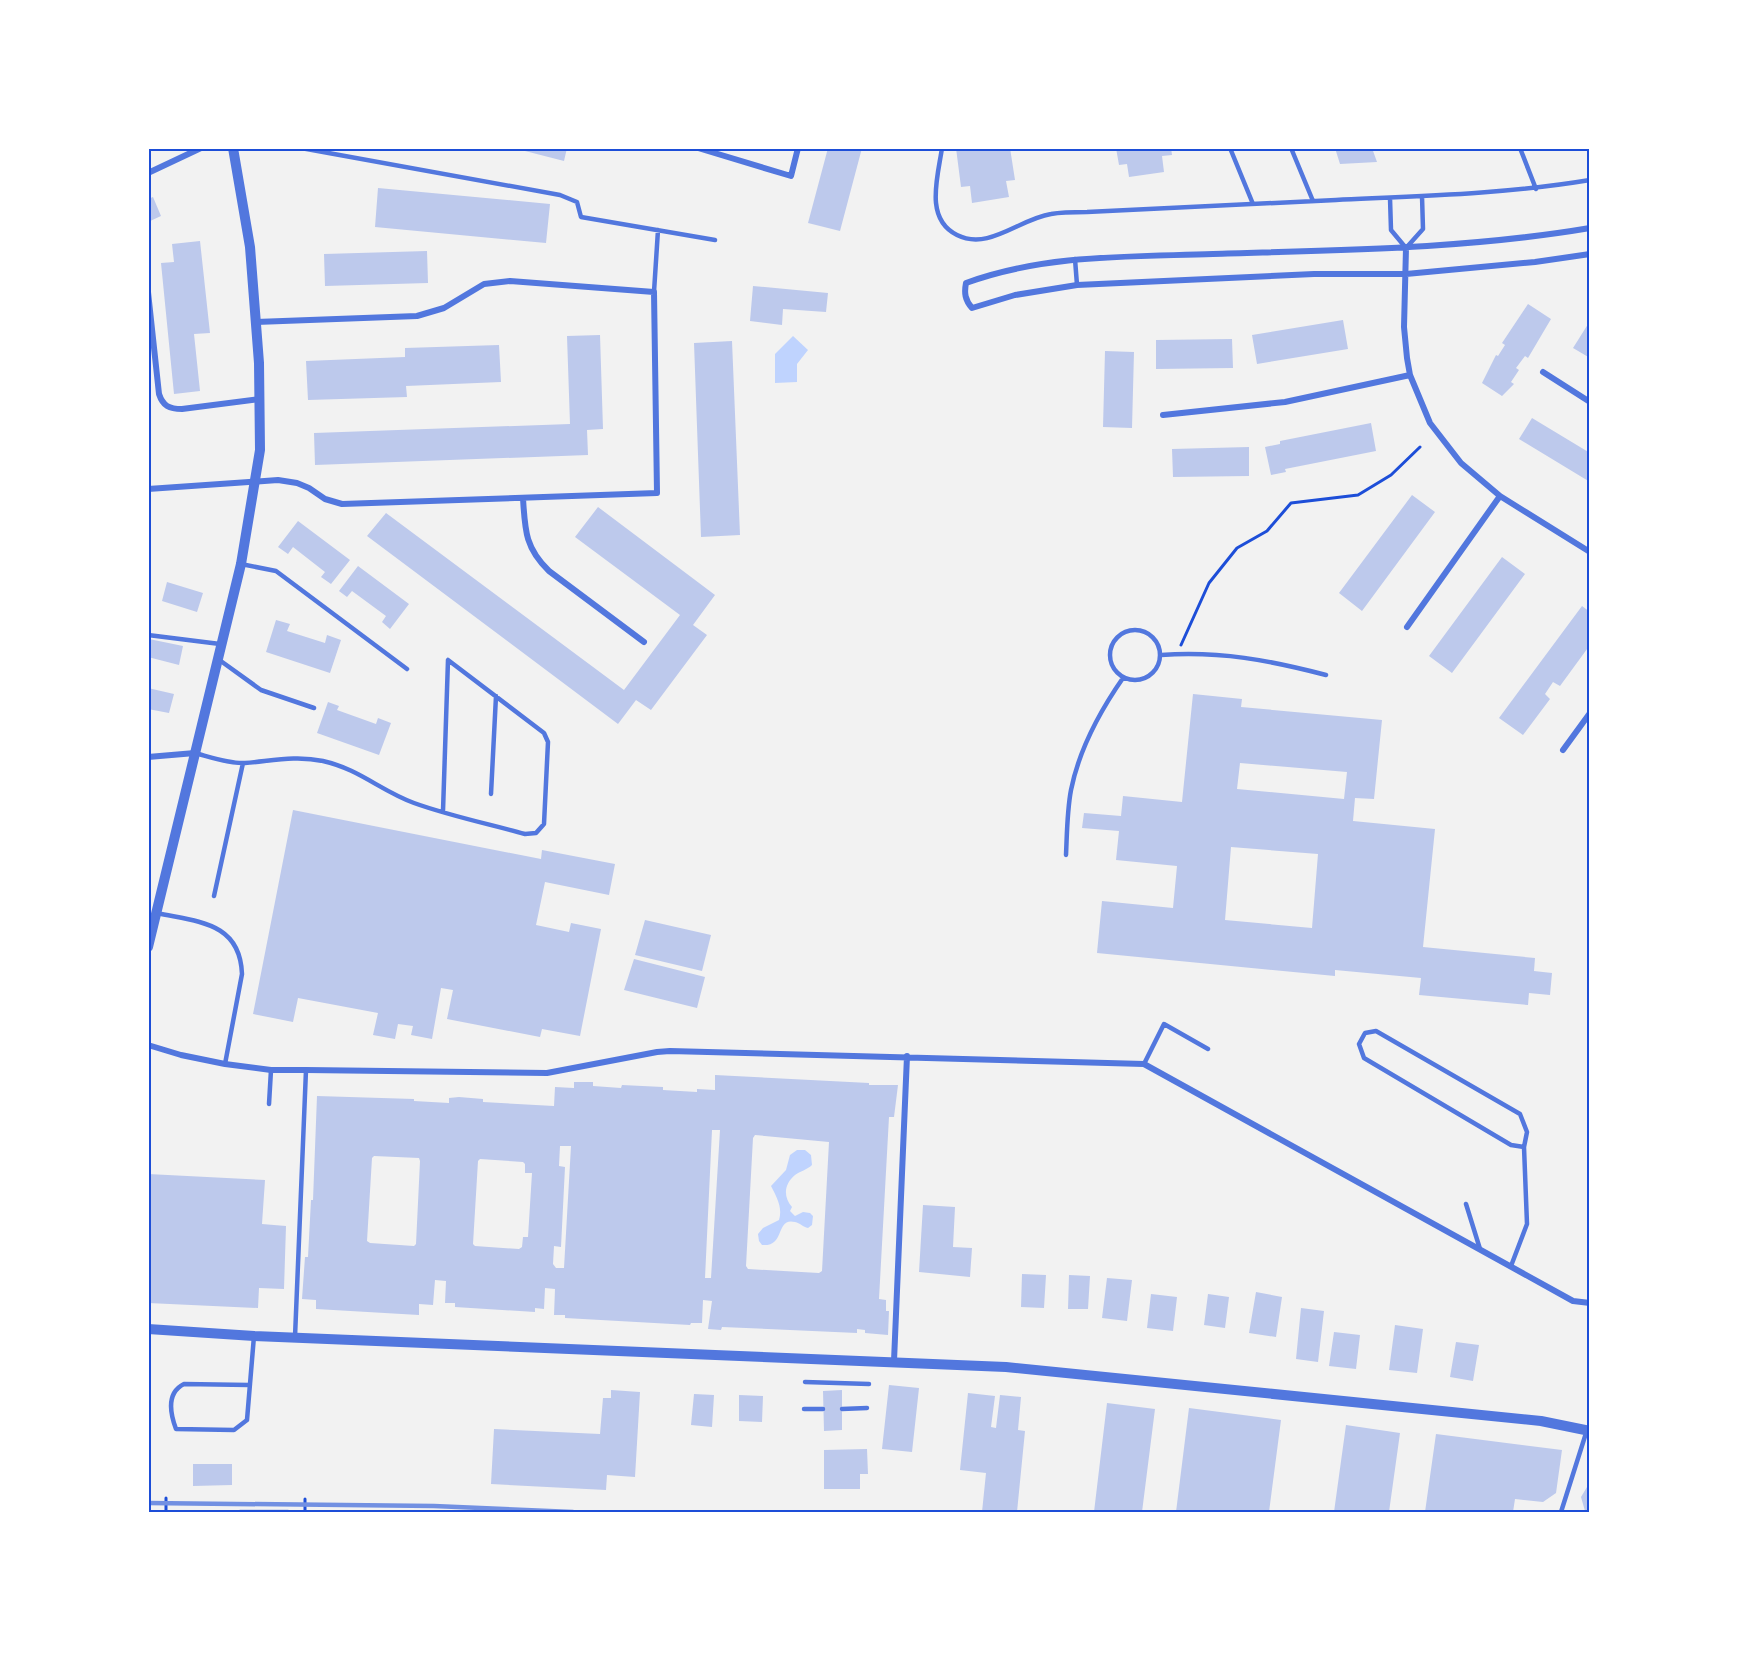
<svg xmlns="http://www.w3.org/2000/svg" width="1738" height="1661" viewBox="0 0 1738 1661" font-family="'Asap Condensed',sans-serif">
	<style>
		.water { fill: #bfd3fe }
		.building { fill: #bdc9ec; fill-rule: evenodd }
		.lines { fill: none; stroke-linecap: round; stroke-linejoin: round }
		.path { stroke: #1d4ed8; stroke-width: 3 }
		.service { stroke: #5277de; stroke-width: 4.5 }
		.minor { stroke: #5277de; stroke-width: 6 }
		.tertiary { stroke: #5277de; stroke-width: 10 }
		.rail { stroke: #7290e2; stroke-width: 4.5 }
		.neatline { fill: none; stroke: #1d4ed8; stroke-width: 2 }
	</style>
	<rect width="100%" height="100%" fill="#f2f2f2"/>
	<!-- water -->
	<path class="water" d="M 793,336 L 808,350 L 797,364 L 797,382 L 775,383 L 775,354 Z
		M 797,1150 L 805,1150 L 811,1155 L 812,1165 C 807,1170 800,1171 795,1175 C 784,1184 783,1197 792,1207 L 790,1211 L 795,1216 L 803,1212 L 810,1213 L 813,1216 L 812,1225 L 808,1228 C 803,1227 800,1223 795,1222 C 775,1217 786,1247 762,1245 L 759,1241 L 758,1234 L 763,1228 L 779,1220 C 783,1207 776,1196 771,1186 L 786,1170 L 790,1155 Z"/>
	<!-- building -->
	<path class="building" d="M 526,148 L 567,148 L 564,161 L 525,151 Z
		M 828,148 L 862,148 L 840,231 L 808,223 Z
		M 956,148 L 1010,148 L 1015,180 L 1006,181 L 1009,197 L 972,203 L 970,186 L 961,187 Z
		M 1116,148 L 1171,148 L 1172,155 L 1162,156 L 1164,172 L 1129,177 L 1127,164 L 1119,165 Z
		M 1335,148 L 1372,148 L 1377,162 L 1340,164 Z
		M 378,188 L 550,204 L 546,243 L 375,227 Z
		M 153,197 L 161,216 L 148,222 L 148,199 Z
		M 200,241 L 210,333 L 194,334 L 200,391 L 174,394 L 161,263 L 174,262 L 172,244 Z
		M 427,251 L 428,283 L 325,286 L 324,254 Z
		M 753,286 L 828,293 L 826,312 L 783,309 L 782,325 L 750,321 Z
		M 1528,304 L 1551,319 L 1528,358 L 1525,356 L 1516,368 L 1519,370 L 1511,382 L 1514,384 L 1502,396 L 1482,383 L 1496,355 L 1498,356 L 1505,345 L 1502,343 Z
		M 1343,320 L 1348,349 L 1257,364 L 1252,335 Z
		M 1590,321 L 1590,358 L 1573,348 Z
		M 600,335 L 603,429 L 587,430 L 588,455 L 315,465 L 314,433 L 570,424 L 567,336 Z
		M 1232,339 L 1233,368 L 1156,369 L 1156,340 Z
		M 732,341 L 740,535 L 701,537 L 694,343 Z
		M 499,345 L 501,382 L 406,386 L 407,397 L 308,400 L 306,361 L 405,357 L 405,348 Z
		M 1105,351 L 1134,352 L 1132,428 L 1103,427 Z
		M 1532,418 L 1590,453 L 1590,482 L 1519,439 Z
		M 1371,423 L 1376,451 L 1285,469 L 1286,472 L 1271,475 L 1265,447 L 1280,444 L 1280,441 Z
		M 1249,447 L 1249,476 L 1173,477 L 1172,449 Z
		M 1412,495 L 1435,512 L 1362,611 L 1339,593 Z
		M 598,507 L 715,595 L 693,625 L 707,635 L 651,710 L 636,700 L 618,724 L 367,536 L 386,513 L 624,690 L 680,615 L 575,537 Z
		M 298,521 L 350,560 L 331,584 L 321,577 L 325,572 L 293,547 L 288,554 L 278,547 Z
		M 1502,557 L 1525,574 L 1452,673 L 1429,656 Z
		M 358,566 L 409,604 L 390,629 L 382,622 L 386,616 L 352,591 L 347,597 L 339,591 Z
		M 167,582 L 203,593 L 197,612 L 162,601 Z
		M 1582,606 L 1590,612 L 1590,645 L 1560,686 L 1553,682 L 1545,694 L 1550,699 L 1523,735 L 1499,718 Z
		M 276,620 L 290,624 L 287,631 L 325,643 L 327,635 L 341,640 L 330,673 L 266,652 Z
		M 149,639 L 183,646 L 179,665 L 148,657 Z
		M 148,688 L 174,694 L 169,713 L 148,709 Z
		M 1193,694 L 1242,699 L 1241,707 L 1382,720 L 1374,799 L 1355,798 L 1353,821 L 1435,829 L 1423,947 L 1535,958 L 1534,971 L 1552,973 L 1550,995 L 1529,993 L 1528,1005 L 1419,995 L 1421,978 L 1335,970 L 1335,976 L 1097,953 L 1102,901 L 1173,908 L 1177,866 L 1116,860 L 1119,831 L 1082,828 L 1084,813 L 1121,816 L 1123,796 L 1182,802 ZM 1240,763 L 1347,772 L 1344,799 L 1237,789 ZM 1231,847 L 1318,854 L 1312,928 L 1225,920 Z
		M 328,702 L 339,706 L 337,710 L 376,724 L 378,718 L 391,723 L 379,755 L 317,733 Z
		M 293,810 L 541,859 L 542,850 L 615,864 L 609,895 L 545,882 L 536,925 L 569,932 L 571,923 L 601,929 L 580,1036 L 542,1029 L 540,1037 L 447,1019 L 453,990 L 441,988 L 432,1039 L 411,1035 L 413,1026 L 398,1024 L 395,1039 L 373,1035 L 378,1013 L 298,998 L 293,1022 L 253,1014 Z
		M 645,920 L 711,935 L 702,971 L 635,955 Z
		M 634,959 L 705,977 L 697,1008 L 624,990 Z
		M 715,1075 L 869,1083 L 869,1085 L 898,1085 L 894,1117 L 889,1117 L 879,1299 L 886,1300 L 886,1311 L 889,1311 L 888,1335 L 865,1333 L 865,1330 L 857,1329 L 857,1333 L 722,1327 L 721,1330 L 708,1329 L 712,1301 L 703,1300 L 702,1323 L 691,1323 L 690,1325 L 565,1318 L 565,1315 L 554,1315 L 555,1289 L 545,1288 L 544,1309 L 535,1308 L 535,1312 L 455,1307 L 455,1303 L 445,1303 L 446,1281 L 435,1280 L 433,1305 L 419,1304 L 419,1315 L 316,1309 L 316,1300 L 302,1299 L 305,1257 L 308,1257 L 311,1200 L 313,1200 L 317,1096 L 414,1099 L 414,1101 L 449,1103 L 449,1098 L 459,1097 L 483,1099 L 483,1102 L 554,1106 L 555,1087 L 574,1088 L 574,1082 L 593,1082 L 593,1086 L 621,1088 L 622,1085 L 663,1087 L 663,1090 L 697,1092 L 697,1089 L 715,1090 ZM 712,1130 L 720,1130 L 711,1278 L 705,1278 ZM 755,1135 L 829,1142 L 822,1271 L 819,1273 L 748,1269 L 746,1266 L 753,1138 ZM 560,1146 L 571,1146 L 564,1268 L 556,1268 L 553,1264 L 554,1246 L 561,1247 L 565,1167 L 559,1166 ZM 374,1156 L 419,1158 L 420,1161 L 416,1244 L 414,1246 L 370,1243 L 367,1241 L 372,1158 ZM 480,1159 L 523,1162 L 525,1164 L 525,1173 L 532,1173 L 528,1237 L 523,1237 L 522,1247 L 519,1249 L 475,1246 L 473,1244 L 478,1161 Z
		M 148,1174 L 265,1180 L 262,1224 L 286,1226 L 284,1289 L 259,1288 L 258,1308 L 148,1303 Z
		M 923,1205 L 955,1207 L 953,1247 L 972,1248 L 970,1277 L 919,1272 Z
		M 1022,1274 L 1046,1275 L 1044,1308 L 1021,1307 Z
		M 1069,1275 L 1090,1276 L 1088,1309 L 1068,1309 Z
		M 1107,1278 L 1132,1280 L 1127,1321 L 1102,1318 Z
		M 1256,1292 L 1282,1297 L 1276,1337 L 1249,1333 Z
		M 1151,1294 L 1177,1297 L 1173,1331 L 1147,1328 Z
		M 1208,1294 L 1229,1297 L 1225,1328 L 1204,1325 Z
		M 1301,1308 L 1324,1311 L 1318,1362 L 1296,1359 Z
		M 1395,1325 L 1423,1329 L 1417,1373 L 1389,1370 Z
		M 1334,1332 L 1360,1335 L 1356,1369 L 1329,1366 Z
		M 1456,1342 L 1479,1345 L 1473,1381 L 1450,1377 Z
		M 889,1385 L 919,1388 L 912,1452 L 882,1449 Z
		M 611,1390 L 640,1392 L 635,1477 L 607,1475 L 606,1490 L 491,1484 L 494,1429 L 600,1434 L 603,1398 L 611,1398 Z
		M 842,1390 L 842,1430 L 824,1431 L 823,1391 Z
		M 968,1393 L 995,1396 L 991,1427 L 996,1428 L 1000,1395 L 1021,1397 L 1018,1430 L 1025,1431 L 1017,1512 L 982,1512 L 986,1473 L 960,1470 Z
		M 694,1394 L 714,1395 L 712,1427 L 691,1425 Z
		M 739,1395 L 763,1396 L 762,1422 L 739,1421 Z
		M 1107,1403 L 1155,1409 L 1142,1512 L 1094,1512 Z
		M 1189,1408 L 1281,1420 L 1269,1512 L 1176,1512 Z
		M 1346,1425 L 1400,1433 L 1389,1512 L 1334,1512 Z
		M 1436,1434 L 1562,1450 L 1556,1493 L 1543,1502 L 1515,1499 L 1513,1512 L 1425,1512 Z
		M 867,1449 L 868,1474 L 860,1474 L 860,1489 L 824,1489 L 824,1450 Z
		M 193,1464 L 232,1464 L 232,1485 L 193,1486 Z
		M 1590,1482 L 1590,1512 L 1588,1512 L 1585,1511 L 1581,1497 Z"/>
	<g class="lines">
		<!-- path -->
		<path class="path" d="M 1181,645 L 1209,583 L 1237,548 L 1267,531 L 1291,503 L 1358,495 L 1391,475 L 1420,447
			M 166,1498 L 166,1512
			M 305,1512 L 305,1499"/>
		<!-- service -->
		<path class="service" d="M 301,148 L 560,195 L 577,202 L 581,217 L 715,240
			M 942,148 C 938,176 924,219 957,235 C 989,251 1019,219 1051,214 C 1062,212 1075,212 1087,212 C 1170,208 1253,204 1336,200 C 1421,196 1506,194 1590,180
			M 1230,148 L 1253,204
			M 1291,148 L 1313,201
			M 1520,148 L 1536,189
			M 1390,198 L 1391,230 L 1406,248 L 1423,229 L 1422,196
			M 1075,259 L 1077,285
			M 654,292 L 658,230
			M 241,564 L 276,571 L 407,669
			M1110 655a25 25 0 1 1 50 0a25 25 0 1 1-50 0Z
			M 148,635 L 220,644
			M 1161,655 C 1221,651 1268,660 1326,675
			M 218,659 L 261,690 L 314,708
			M 195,753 C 210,757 230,764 245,763 C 271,761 296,755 323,761 C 359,769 381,791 414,803 C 450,816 489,824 525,834 L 536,833 L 544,824 L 548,742 L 544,733 L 448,660 L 443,811
			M 491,794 L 496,696
			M 1066,855 C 1067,834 1067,811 1071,790 C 1079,750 1100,711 1123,678
			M 214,896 L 243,763
			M 157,913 C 198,922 240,922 242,974 L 225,1064
			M 1144,1064 L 1164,1024 L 1208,1049
			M 269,1104 L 271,1070
			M 1466,1204 L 1480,1249
			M 1511,1266 L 1527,1224 L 1524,1147 L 1527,1132 L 1520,1114 L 1376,1031 L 1365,1033 L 1359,1044 L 1364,1058 L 1511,1145 L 1524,1147
			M 295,1337 L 306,1070
			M 805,1382 L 869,1384
			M 249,1385 L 184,1384 C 166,1393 170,1413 176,1429 L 234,1430 L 247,1420 L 254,1336
			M 804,1409 L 823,1409
			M 842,1409 L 867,1408
			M 1561,1512 L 1587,1430"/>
		<!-- minor -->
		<path class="minor" d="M 698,148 L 791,176 L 798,148
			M 148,173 L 201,148
			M 1590,228 C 1466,249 1339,250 1213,254 C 1130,257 1045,254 966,283 C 964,293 965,300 972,308 L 1015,295 L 1077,285 L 1314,274 L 1406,274 L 1535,262 L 1590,254
			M 1406,248 L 1404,327 L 1407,358 L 1410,375 L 1430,423 L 1461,463 L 1500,496 L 1590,552
			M 148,292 L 159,394 C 163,406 169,409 182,409 L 260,399
			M 1543,372 L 1590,402
			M 1163,415 L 1285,402 L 1410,375
			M 148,489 L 278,480 L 297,483 L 309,488 L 325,499 L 342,504 L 657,493 L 654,292 L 510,281 L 484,284 L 444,308 L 417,316 L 256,322
			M 523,498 C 525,530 525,548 549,571 L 644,642
			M 1407,627 L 1500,496
			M 1563,750 L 1590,713
			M 148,757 L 195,753
			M 148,1045 L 181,1055 L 225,1064 L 271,1070 L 306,1070 L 547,1073 L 657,1052 L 670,1051 L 1144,1064 L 1573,1301 L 1590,1303
			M 894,1361 L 907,1056"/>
		<!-- tertiary -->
		<path class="tertiary" d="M 148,947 L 241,564 L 260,450 L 259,363 L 250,247 L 233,148
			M 148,1329 L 254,1336 L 1006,1367 L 1541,1421 L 1590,1431"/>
		<!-- rail -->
		<path class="rail" d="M 148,1503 L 434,1506 L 573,1512
			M 240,1512 L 288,1512"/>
	</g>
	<!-- border -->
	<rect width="1738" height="1661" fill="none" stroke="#ffffff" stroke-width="300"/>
	<rect x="150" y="150" width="1438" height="1361" class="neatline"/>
</svg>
